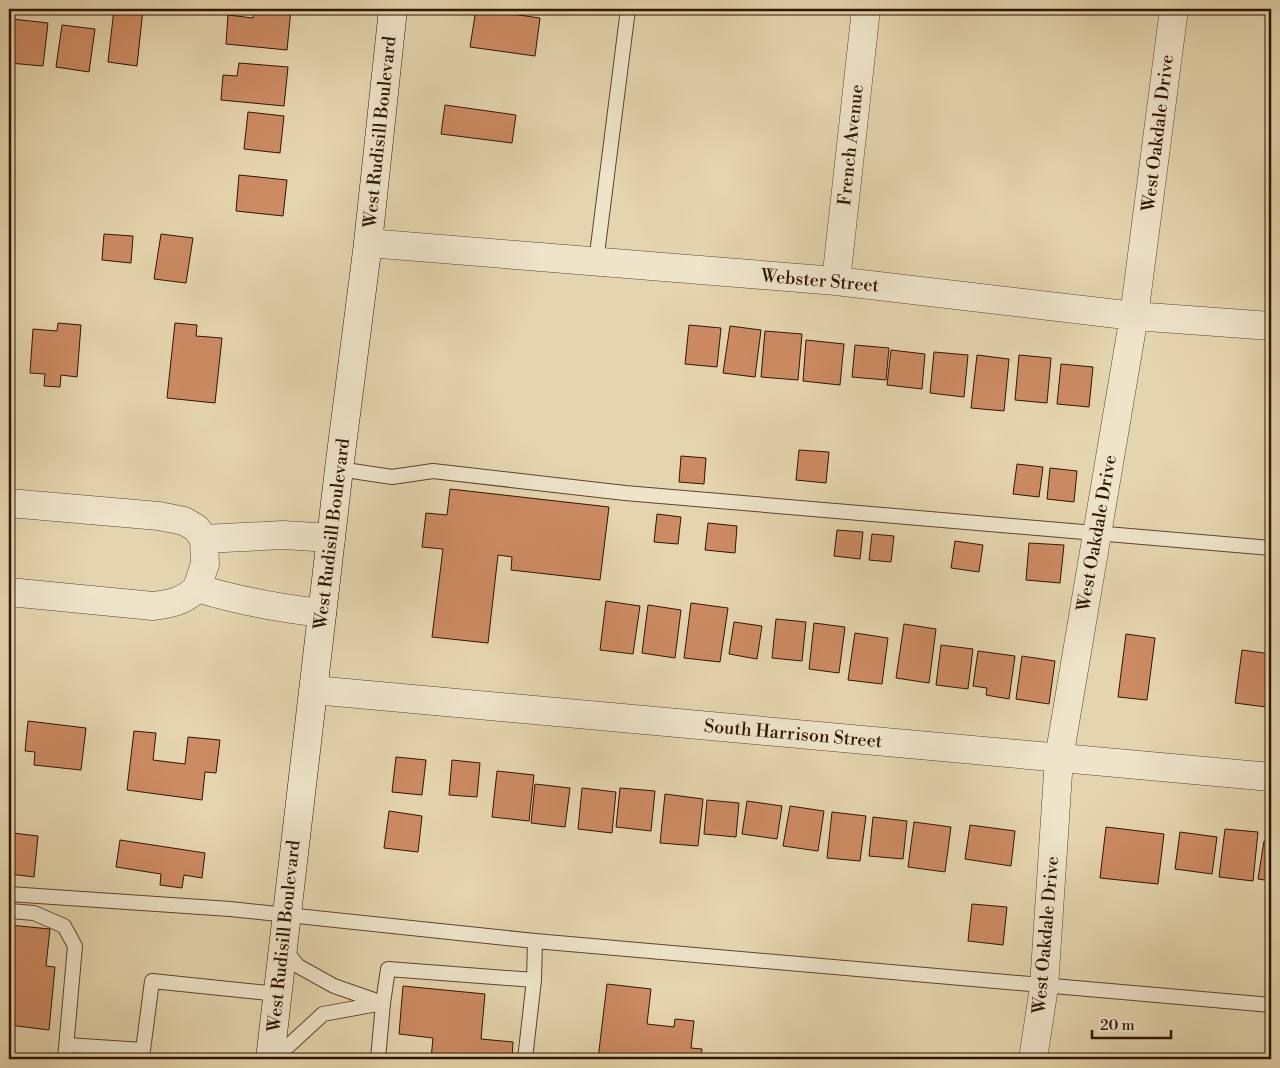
<svg xmlns="http://www.w3.org/2000/svg" width="1280" height="1068" viewBox="0 0 1280 1068" font-family="'Libre Bodoni',serif">
	<style>
		.building { fill: #cd8b63; stroke: #301401 }
		.lines { fill: none; stroke-linecap: round; stroke-linejoin: round }
		.lane-casing { stroke: #5d442c; stroke-width: 16 }
		.street-casing { stroke: #5d442c; stroke-width: 29 }
		.secondary-casing { stroke: #301401; stroke-width: 29 }
		.lane { stroke: #eee4ca; stroke-width: 14 }
		.street { stroke: #eee4ca; stroke-width: 28 }
		.secondary { stroke: #eee4ca; stroke-width: 28 }
		.labels { text-anchor: middle; dominant-baseline: central; stroke-width: 4; stroke-linejoin: round; paint-order: stroke }
		.street-label { font-size: 18px; fill: #301401; stroke: #eee4ca }
	</style>
	<rect width="100%" height="100%" fill="#e5d5ae"/>
	<filter id="stains"><feTurbulence type="fractalNoise" baseFrequency=".004" numOctaves="4"/><feColorMatrix values="0 0 0 0 .2 0 0 0 0 .09 0 0 0 0 .02 0 0 0 .5 -.17"/></filter>
	<radialGradient id="worn" r=".72"><stop offset=".6" stop-color="#630" stop-opacity="0"/><stop offset="1" stop-color="#630" stop-opacity=".3"/></radialGradient>
	<!-- building -->
	<path class="building" d="M 114,9 L 143,9 L 137,66 L 108,62 Z
		M 254,9 L 291,9 L 287,50 L 226,44 L 228,15 L 253,18 Z
		M 476,9 L 540,18 L 535,56 L 470,47 Z
		M 12,19 L 48,23 L 43,66 L 9,63 Z
		M 62,25 L 95,29 L 89,72 L 56,67 Z
		M 239,63 L 288,67 L 284,106 L 221,100 L 223,75 L 237,76 Z
		M 445,105 L 516,115 L 512,143 L 441,134 Z
		M 248,112 L 284,116 L 280,153 L 244,149 Z
		M 239,175 L 287,180 L 283,216 L 236,211 Z
		M 104,234 L 133,236 L 131,263 L 102,260 Z
		M 161,234 L 193,238 L 186,283 L 154,279 Z
		M 58,323 L 81,325 L 77,377 L 61,375 L 60,387 L 44,386 L 45,374 L 30,373 L 33,329 L 57,331 Z
		M 175,323 L 197,325 L 196,336 L 222,338 L 215,403 L 167,398 Z
		M 689,325 L 721,328 L 717,367 L 685,364 Z
		M 730,326 L 761,330 L 755,377 L 723,373 Z
		M 765,331 L 802,334 L 798,380 L 761,377 Z
		M 806,340 L 844,344 L 840,385 L 803,381 Z
		M 855,345 L 889,348 L 886,380 L 852,377 Z
		M 891,350 L 925,354 L 922,389 L 887,385 Z
		M 934,352 L 968,355 L 964,397 L 930,393 Z
		M 977,355 L 1009,359 L 1004,411 L 971,408 Z
		M 1019,355 L 1051,358 L 1047,403 L 1015,400 Z
		M 1061,364 L 1093,367 L 1089,407 L 1057,404 Z
		M 799,450 L 829,452 L 826,483 L 796,480 Z
		M 681,456 L 706,458 L 704,484 L 679,482 Z
		M 1017,464 L 1043,467 L 1039,497 L 1013,494 Z
		M 1050,468 L 1077,471 L 1074,502 L 1047,499 Z
		M 450,489 L 609,507 L 600,580 L 511,570 L 512,557 L 498,555 L 488,643 L 432,637 L 443,549 L 422,547 L 426,513 L 447,515 Z
		M 657,514 L 681,517 L 678,544 L 654,542 Z
		M 708,523 L 737,526 L 735,553 L 705,550 Z
		M 837,530 L 863,532 L 860,559 L 834,556 Z
		M 872,534 L 894,536 L 891,562 L 869,560 Z
		M 955,541 L 983,545 L 979,572 L 951,568 Z
		M 1029,543 L 1064,545 L 1060,583 L 1026,580 Z
		M 606,601 L 640,606 L 633,654 L 600,650 Z
		M 691,603 L 728,608 L 720,662 L 684,658 Z
		M 648,605 L 681,610 L 675,658 L 642,653 Z
		M 776,619 L 806,622 L 802,661 L 772,658 Z
		M 734,622 L 762,626 L 757,659 L 729,654 Z
		M 814,623 L 845,627 L 839,673 L 809,669 Z
		M 904,624 L 936,629 L 929,683 L 896,678 Z
		M 855,633 L 888,638 L 882,684 L 848,680 Z
		M 1126,634 L 1155,638 L 1147,700 L 1118,697 Z
		M 941,645 L 973,649 L 968,689 L 936,685 Z
		M 1242,650 L 1271,654 L 1271,668 L 1266,707 L 1235,703 Z
		M 978,651 L 1015,656 L 1009,699 L 986,695 L 987,688 L 973,686 Z
		M 1022,656 L 1055,661 L 1049,704 L 1016,699 Z
		M 28,721 L 86,728 L 81,770 L 34,765 L 35,752 L 25,751 Z
		M 134,731 L 156,733 L 153,760 L 185,764 L 188,737 L 220,740 L 216,773 L 205,772 L 202,800 L 127,790 Z
		M 396,757 L 426,760 L 422,795 L 392,792 Z
		M 452,760 L 480,763 L 477,797 L 449,795 Z
		M 497,771 L 534,775 L 529,821 L 492,817 Z
		M 535,784 L 570,788 L 565,827 L 531,823 Z
		M 582,788 L 616,792 L 612,833 L 578,829 Z
		M 620,788 L 655,791 L 651,831 L 616,827 Z
		M 665,794 L 703,799 L 698,846 L 660,843 Z
		M 707,800 L 739,803 L 736,837 L 704,834 Z
		M 747,801 L 782,806 L 777,839 L 742,834 Z
		M 790,806 L 824,811 L 818,851 L 783,846 Z
		M 389,811 L 422,816 L 418,852 L 384,848 Z
		M 832,812 L 866,816 L 860,861 L 827,858 Z
		M 873,817 L 907,821 L 903,859 L 869,856 Z
		M 914,822 L 951,827 L 945,872 L 908,867 Z
		M 970,825 L 1015,831 L 1011,866 L 965,859 Z
		M 1106,827 L 1164,834 L 1158,884 L 1100,878 Z
		M 1225,829 L 1258,832 L 1253,881 L 1219,877 Z
		M 1180,832 L 1217,837 L 1212,874 L 1175,869 Z
		M 13,833 L 38,836 L 34,877 L 9,874 Z
		M 120,840 L 205,853 L 202,878 L 184,875 L 182,888 L 160,885 L 161,874 L 116,867 Z
		M 1264,841 L 1271,842 L 1271,881 L 1258,879 Z
		M 972,904 L 1007,907 L 1003,945 L 968,941 Z
		M 9,925 L 50,929 L 46,966 L 55,967 L 49,1030 L 9,1025 Z
		M 607,984 L 651,989 L 647,1024 L 674,1027 L 675,1019 L 694,1021 L 691,1048 L 702,1049 L 701,1059 L 598,1059 Z
		M 403,986 L 485,994 L 481,1039 L 513,1042 L 512,1059 L 431,1059 L 433,1038 L 399,1034 Z"/>
	<g class="lines">
		<defs>
			<path id="lane" d="M 596,262 L 628,9
				M 339,469 L 392,477 L 433,471 L 625,493 L 1271,548
				M 9,894 L 230,909 L 535,941 L 1271,1005
				M 9,911 L 34,913 L 64,926 L 75,946 L 65,1059
				M 67,1045 L 143,1050 L 152,981 L 278,994
				M 274,1059 L 323,1014 L 383,1003 L 334,986 L 298,966 L 284,949
				M 378,1059 L 383,1003 L 388,969 L 534,980 L 535,941
				M 525,1059 L 534,980"/>
			<path id="street" d="M 368,243 L 836,281 L 1134,316 L 1271,326
				M 836,281 L 866,9
				M 9,503 L 159,516 L 184,521 L 196,528 L 204,539 L 283,535 L 331,538
				M 197,588 L 205,564 L 204,539
				M 9,592 L 153,606 C 170,604 185,601 197,588 C 238,601 279,608 322,613
				M 314,690 L 1271,777
				M 1033,1059 L 1044,987 L 1059,758 L 1134,316 L 1174,9"/>
			<path id="secondary" d="M 270,1059 L 339,469 L 368,243 L 393,9"/>
		</defs>
		<!-- lane casing -->
		<use href="#lane" class="lane-casing"/>
		<!-- street casing -->
		<use href="#street" class="street-casing"/>
		<!-- secondary casing -->
		<use href="#secondary" class="secondary-casing"/>
		<!-- lane -->
		<use href="#lane" class="lane"/>
		<!-- street -->
		<use href="#street" class="street"/>
		<!-- secondary -->
		<use href="#secondary" class="secondary"/>
	</g>
	<g class="labels">
		<!-- street labels -->
		<g class="street-label">
			<text transform="translate(380 132) rotate(-84)">West Rudisill Boulevard</text>
			<text transform="translate(1158 133) rotate(-83)">West Oakdale Drive</text>
			<text transform="translate(851 145) rotate(-84)">French Avenue</text>
			<text transform="translate(820 281) rotate(5)">Webster Street</text>
			<text transform="translate(1097 533) rotate(-80)">West Oakdale Drive</text>
			<text transform="translate(332 534) rotate(-83)">West Rudisill Boulevard</text>
			<text transform="translate(793 734) rotate(5)">South Harrison Street</text>
			<text transform="translate(1046 935) rotate(-85)">West Oakdale Drive</text>
			<text transform="translate(284 936) rotate(-84)">West Rudisill Boulevard</text>
		</g>
	</g>
	<!-- margin -->
	<rect width="1280" height="1068" fill="none" stroke="#e5d5ae" stroke-width="30"/>
	<rect x="10" y="10" width="1260" height="1048" fill="none" stroke="#301401" stroke-width="2.5"/>
	<rect x="15" y="15" width="1250" height="1038" fill="none" stroke="#301401"/>
	<!-- scale -->
	<path d="M1092 1030v8h79v-8" fill="none" stroke="#301401" stroke-width="2.5"/>
	<text x="1100" y="1030" font-size="15" fill="#301401" stroke="#eee4ca" stroke-width="4" paint-order="stroke">20 m</text>
	<rect width="100%" height="100%" filter="url(#stains)"/>
	<rect width="100%" height="100%" fill="url(#worn)"/>
</svg>
